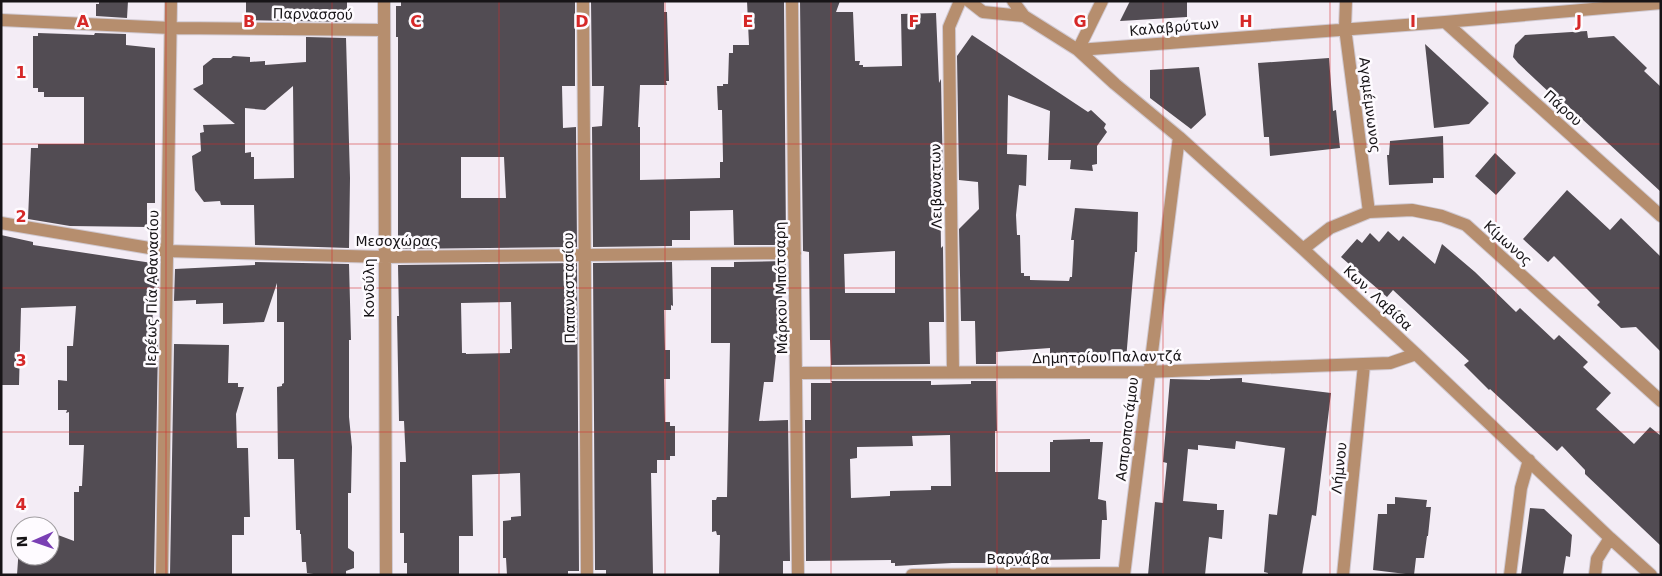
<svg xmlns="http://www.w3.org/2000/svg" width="1662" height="576" viewBox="0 0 1662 576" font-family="'DejaVu Sans',sans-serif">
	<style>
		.building { fill: #524c53; fill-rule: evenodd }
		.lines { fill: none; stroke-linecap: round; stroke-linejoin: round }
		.minor-casing { stroke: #d0c9d1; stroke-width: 14 }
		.minor { stroke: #b68e6e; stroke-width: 12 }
		.grid { fill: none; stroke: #d62828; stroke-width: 1; stroke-opacity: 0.55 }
		.labels { text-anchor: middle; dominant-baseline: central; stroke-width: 5; stroke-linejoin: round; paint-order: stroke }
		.street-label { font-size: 14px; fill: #171417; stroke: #fefbff }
		.grid-label { font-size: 16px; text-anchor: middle; font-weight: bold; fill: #d62828; stroke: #fefbff; stroke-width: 5; stroke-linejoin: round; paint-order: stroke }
	</style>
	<rect width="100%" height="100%" fill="#f3ecf5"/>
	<!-- building -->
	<path class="building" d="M 99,1 L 128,1 L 127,18 L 96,16 L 96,4 L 99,4 Z
		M 246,1 L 347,1 L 347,22 L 246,20 Z
		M 401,1 L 575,1 L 575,86 L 562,86 L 563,128 L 576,127 L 577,247 L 398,249 L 398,37 L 396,37 L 396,6 L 401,6 ZM 461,157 L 504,157 L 506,198 L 461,198 Z
		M 591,1 L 664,1 L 664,12 L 667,12 L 669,81 L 666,81 L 667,85 L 640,85 L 638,127 L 640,127 L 640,180 L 720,178 L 720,162 L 723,162 L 723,159 L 722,110 L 718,110 L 717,86 L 723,86 L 723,84 L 728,84 L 729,53 L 733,53 L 733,45 L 749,45 L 747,1 L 784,1 L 786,245 L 734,245 L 733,210 L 690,211 L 690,240 L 672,240 L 672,246 L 593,247 L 592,127 L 602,126 L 604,86 L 592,86 Z
		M 800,1 L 840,1 L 836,12 L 853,12 L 855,61 L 860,61 L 859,65 L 863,65 L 863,67 L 902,66 L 901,14 L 936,13 L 939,83 L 941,79 L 943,179 L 940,179 L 941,248 L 943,246 L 944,322 L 929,322 L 930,364 L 831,365 L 830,340 L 810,340 L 809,252 L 803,251 ZM 895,251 L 895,293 L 845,293 L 844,254 Z
		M 1130,1 L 1187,1 L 1187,17 L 1120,21 Z
		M 1587,31 L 1588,38 L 1614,36 L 1647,68 L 1644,71 L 1661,87 L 1661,192 L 1554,93 L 1552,95 L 1518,63 L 1513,57 L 1515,45 L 1525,35 Z
		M 38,33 L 94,35 L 95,33 L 126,34 L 126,45 L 155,48 L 155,203 L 147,203 L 147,227 L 70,226 L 28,219 L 31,148 L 38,148 L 38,144 L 84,144 L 84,97 L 44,97 L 44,92 L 38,92 L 38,88 L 33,88 L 33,36 L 38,36 Z
		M 972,35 L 1088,112 L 1091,110 L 1106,124 L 1104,128 L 1107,132 L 1097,146 L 1097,164 L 1092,165 L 1093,171 L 1070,169 L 1071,160 L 1048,160 L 1050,111 L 1008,95 L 1007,154 L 1027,155 L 1026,186 L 1019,185 L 1016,215 L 1017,235 L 1020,235 L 1021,273 L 1024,273 L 1024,276 L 1030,276 L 1030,280 L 1069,281 L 1070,277 L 1072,277 L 1074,240 L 1071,240 L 1075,208 L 1138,212 L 1137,252 L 1135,252 L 1126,360 L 1055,362 L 1054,357 L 1050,357 L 1050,348 L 996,352 L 996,364 L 976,364 L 975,321 L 961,321 L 959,229 L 979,209 L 978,182 L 959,180 L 957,56 Z
		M 306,37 L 346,38 L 350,178 L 349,248 L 255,245 L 254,205 L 221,205 L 220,201 L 204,202 L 195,190 L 192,156 L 201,151 L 200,133 L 204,132 L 203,125 L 235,124 L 193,89 L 203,84 L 203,66 L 213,58 L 231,58 L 233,56 L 250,57 L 250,62 L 265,61 L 265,65 L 306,62 ZM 293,86 L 294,178 L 254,179 L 254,157 L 251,157 L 251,152 L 245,153 L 245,108 L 265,110 Z
		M 1425,44 L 1489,103 L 1469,124 L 1434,128 Z
		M 1329,58 L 1333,111 L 1336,110 L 1340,148 L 1270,156 L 1269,137 L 1264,137 L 1258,63 Z
		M 1199,67 L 1206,115 L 1191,129 L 1150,98 L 1150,70 Z
		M 1443,136 L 1444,178 L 1433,178 L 1433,183 L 1389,185 L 1387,155 L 1389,155 L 1390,141 Z
		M 1495,153 L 1516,173 L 1496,195 L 1475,176 Z
		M 1567,190 L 1610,230 L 1621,218 L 1661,257 L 1661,352 L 1636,327 L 1621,328 L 1597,305 L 1600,302 L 1554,256 L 1548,262 L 1523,239 Z
		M 1388,231 L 1399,241 L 1403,236 L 1435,264 L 1442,244 L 1475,272 L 1516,312 L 1520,308 L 1554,340 L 1559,335 L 1588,362 L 1583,367 L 1611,393 L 1596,409 L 1634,444 L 1650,427 L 1661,436 L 1661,546 L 1585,474 L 1585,470 L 1562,446 L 1557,451 L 1490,389 L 1489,390 L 1464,365 L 1469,361 L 1393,290 L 1387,297 L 1341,257 L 1357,239 L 1362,243 L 1370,233 L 1379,242 Z
		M 1,235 L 33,242 L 33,245 L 152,263 L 152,270 L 159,269 L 158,302 L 153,302 L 152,344 L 158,344 L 154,575 L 17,575 L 20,532 L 20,556 L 50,556 L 50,532 L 74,541 L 74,492 L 79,492 L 79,486 L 82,486 L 84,445 L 69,445 L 69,412 L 66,413 L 67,410 L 58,410 L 58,380 L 67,381 L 67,346 L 73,346 L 76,306 L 21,308 L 19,385 L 1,385 Z
		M 786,261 L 773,382 L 764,382 L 759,421 L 788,420 L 790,561 L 783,561 L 783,575 L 719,575 L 720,535 L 717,535 L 716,531 L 712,532 L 712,500 L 716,500 L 717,497 L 727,497 L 730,343 L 711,343 L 711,267 L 734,267 L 734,262 Z
		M 255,262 L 349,264 L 351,340 L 349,340 L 349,417 L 352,447 L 351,493 L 348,493 L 348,548 L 354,552 L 354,568 L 346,571 L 346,575 L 320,575 L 307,573 L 306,562 L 302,562 L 301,534 L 300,534 L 300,530 L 296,530 L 294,459 L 278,459 L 277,387 L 282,386 L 282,384 L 284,383 L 284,322 L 277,322 L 277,283 L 264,322 L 223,324 L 223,303 L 196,304 L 196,300 L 174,301 L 175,269 L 255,265 Z
		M 672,262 L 673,306 L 671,305 L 671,310 L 664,310 L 665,350 L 670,350 L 670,379 L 664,379 L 665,422 L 670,422 L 670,426 L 675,426 L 675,456 L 670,456 L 670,460 L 657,460 L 657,473 L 651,473 L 653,575 L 606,575 L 606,570 L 595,570 L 593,263 Z
		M 577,263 L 579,571 L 568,571 L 568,575 L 507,575 L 506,558 L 503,558 L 503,521 L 511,520 L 511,517 L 521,516 L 520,473 L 472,475 L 473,536 L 459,536 L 459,575 L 407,575 L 407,563 L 404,563 L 404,533 L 400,533 L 400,462 L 406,462 L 404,421 L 399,421 L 397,316 L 399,316 L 398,265 ZM 511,302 L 512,349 L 510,349 L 510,353 L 466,354 L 466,353 L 462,353 L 461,303 Z
		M 174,344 L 229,345 L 228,383 L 238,383 L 238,387 L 244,387 L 236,414 L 237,448 L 248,448 L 250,517 L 244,517 L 244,535 L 232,535 L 232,574 L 170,575 Z
		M 1242,378 L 1242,382 L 1331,393 L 1316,516 L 1312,515 L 1302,575 L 1268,575 L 1268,573 L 1264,572 L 1269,514 L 1277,515 L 1285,448 L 1236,441 L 1235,449 L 1198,445 L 1198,450 L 1188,449 L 1183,501 L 1217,504 L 1217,510 L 1224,510 L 1222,539 L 1209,537 L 1205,575 L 1148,575 L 1155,502 L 1163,503 L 1167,463 L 1163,462 L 1170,379 L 1210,380 L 1210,379 Z
		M 831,381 L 931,381 L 931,385 L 971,384 L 971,381 L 996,381 L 997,431 L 995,431 L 995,472 L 1050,472 L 1050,442 L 1053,442 L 1053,440 L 1090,439 L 1090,442 L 1103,442 L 1098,499 L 1106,501 L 1107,520 L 1102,520 L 1100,559 L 1038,560 L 1038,565 L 1007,566 L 1007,563 L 952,563 L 895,566 L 895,563 L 891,563 L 891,560 L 806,561 L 805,420 L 811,420 L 811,383 L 832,383 ZM 950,435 L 951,486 L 931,486 L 931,490 L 890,491 L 890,496 L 851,498 L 850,459 L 857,458 L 857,447 L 913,446 L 912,436 Z
		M 1395,497 L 1427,500 L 1426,507 L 1431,507 L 1428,536 L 1427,536 L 1424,558 L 1416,558 L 1414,575 L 1373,570 L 1378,514 L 1387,514 L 1387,504 L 1395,504 Z
		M 1530,508 L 1544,509 L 1572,535 L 1570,557 L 1566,556 L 1563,575 L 1521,575 Z"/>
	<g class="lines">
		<defs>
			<path id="minor" d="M 384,1 L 386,575
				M 583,1 L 587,575
				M 792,1 L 798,575
				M 969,1 L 983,12 L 1024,16 L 1078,50 L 1115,84 L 1179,137 L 1303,249 L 1416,354 L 1610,538 L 1651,575
				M 1013,1 L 1024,16
				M 1346,1 L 1345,28 L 1369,212
				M 1,20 L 171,28 L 384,30
				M 1445,22 L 1661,216
				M 1078,50 L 1445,22 L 1661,3
				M 1078,50 L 1102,1
				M 1,223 L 167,251 L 384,257 L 795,253
				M 1303,249 L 1330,228 L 1369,212 L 1412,210 L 1442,216 L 1466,225 L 1661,401
				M 953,372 L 949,27 L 960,1
				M 797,373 L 1145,372 L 1390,363 L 1416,354
				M 162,575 L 171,1
				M 912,575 L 1124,573
				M 1124,575 L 1179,137
				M 1343,575 L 1364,365
				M 1510,575 L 1521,488 L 1529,460
				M 1595,575 L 1597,559 L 1610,538"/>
		</defs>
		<!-- minor casing -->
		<use href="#minor" class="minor-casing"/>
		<!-- minor -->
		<use href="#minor" class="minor"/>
	</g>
	<!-- grid -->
	<path class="grid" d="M 166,1 L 166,575M 332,1 L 332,575M 499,1 L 499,575M 665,1 L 665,575M 831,1 L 831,575M 997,1 L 997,575M 1163,1 L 1163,575M 1330,1 L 1330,575M 1496,1 L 1496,575M 1,144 L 1661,144M 1,288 L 1661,288M 1,432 L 1661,432"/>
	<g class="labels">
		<!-- street labels -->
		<g class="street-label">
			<text transform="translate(313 14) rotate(1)">Παρνασσού</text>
			<text transform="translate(1174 27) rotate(-5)">Καλαβρύτων</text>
			<text transform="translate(1370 105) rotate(83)">Αγαμέμνωνος</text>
			<text transform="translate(1563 108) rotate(42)">Πάρου</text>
			<text transform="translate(936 186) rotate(-91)">Λειβανατων</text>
			<text x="397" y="241">Μεσοχώρας</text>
			<text transform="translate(1508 243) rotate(42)">Κίμωνος</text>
			<text transform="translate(152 288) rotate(-89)">Ιερέως Πία Αθανασίου</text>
			<text transform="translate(369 288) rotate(-90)">Κονδύλη</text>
			<text transform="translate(569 288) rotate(-91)">Παπαναστασίου</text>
			<text transform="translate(781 288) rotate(-91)">Μάρκου Μπότσαρη</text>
			<text transform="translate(1378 298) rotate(43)">Κων. Λαβίδα</text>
			<text transform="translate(1107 357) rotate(-1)">Δημητρίου Παλαντζά</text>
			<text transform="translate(1127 429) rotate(-83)">Ασπροποτάμου</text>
			<text transform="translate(1339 468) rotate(-84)">Λήμνου</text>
			<text x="1018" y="559">Βαρνάβα</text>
		</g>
	</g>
	<g class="grid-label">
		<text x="83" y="27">A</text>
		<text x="249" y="27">B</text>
		<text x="416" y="27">C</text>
		<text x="582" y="27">D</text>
		<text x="748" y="27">E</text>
		<text x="914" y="27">F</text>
		<text x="1080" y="27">G</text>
		<text x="1246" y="27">H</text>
		<text x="1413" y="27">I</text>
		<text x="1579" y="27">J</text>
		<text x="21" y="78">1</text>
		<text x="21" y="222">2</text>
		<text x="21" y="366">3</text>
		<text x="21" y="510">4</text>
	</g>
	<!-- border -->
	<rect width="1662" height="576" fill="none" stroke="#171417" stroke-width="5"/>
	<!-- north arrow -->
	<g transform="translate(35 541) rotate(268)"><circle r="24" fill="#fefbff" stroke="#a29fa2"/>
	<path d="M0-4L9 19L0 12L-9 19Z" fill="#7a3fb4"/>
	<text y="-8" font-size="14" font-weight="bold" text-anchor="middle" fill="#171417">N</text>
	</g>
</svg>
